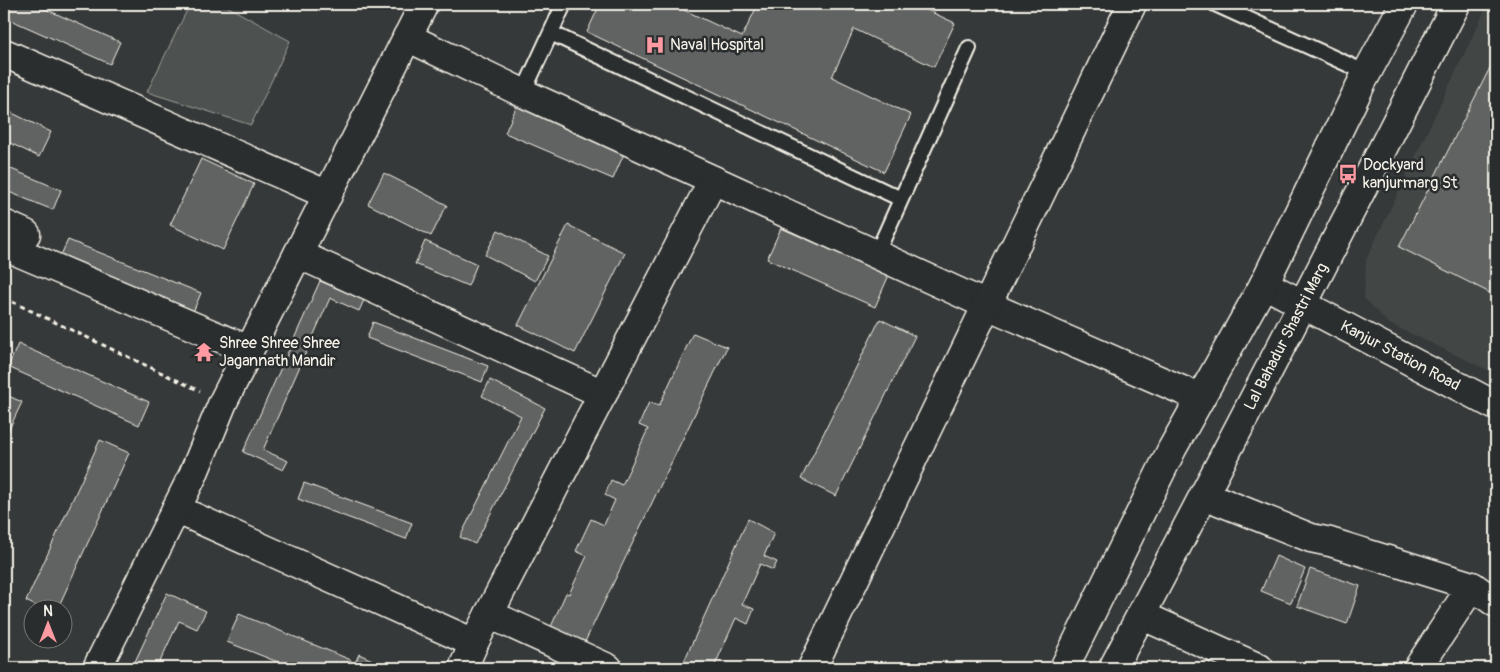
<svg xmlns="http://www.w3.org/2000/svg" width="1500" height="672" viewBox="0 0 1500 672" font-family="Pangolin,sans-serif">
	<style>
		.built { fill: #434645 }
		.green { fill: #4e514f; stroke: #a1a19c }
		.building { fill: #616362; stroke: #f4f1e8 }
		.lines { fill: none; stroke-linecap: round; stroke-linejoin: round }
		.service-casing { stroke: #f4f1e8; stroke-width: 18 }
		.minor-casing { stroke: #f4f1e8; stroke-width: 31 }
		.primary-casing { stroke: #f4f1e8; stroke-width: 31 }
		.path { stroke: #f4f1e8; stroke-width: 3; stroke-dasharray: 5 4; stroke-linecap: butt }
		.service { stroke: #2a2d2e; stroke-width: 14 }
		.minor { stroke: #2a2d2e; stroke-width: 28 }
		.primary { stroke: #2a2d2e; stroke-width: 28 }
		.labels { text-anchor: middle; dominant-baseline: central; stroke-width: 5; stroke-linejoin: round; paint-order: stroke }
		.poi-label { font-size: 16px; fill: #f4f1e8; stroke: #2a2d2e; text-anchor: start }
		.street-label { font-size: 16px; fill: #f4f1e8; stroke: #2a2d2e }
	</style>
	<rect width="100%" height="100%" fill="#363939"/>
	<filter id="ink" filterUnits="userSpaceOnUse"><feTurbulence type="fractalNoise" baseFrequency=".02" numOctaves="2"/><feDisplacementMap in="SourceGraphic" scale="10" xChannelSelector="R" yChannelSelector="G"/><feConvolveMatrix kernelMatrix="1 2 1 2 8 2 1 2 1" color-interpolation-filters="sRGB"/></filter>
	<g filter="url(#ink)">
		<!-- built -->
		<path class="built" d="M 1488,4 L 1496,4 L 1496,374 L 1388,323 L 1364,298 L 1366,260 Z"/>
		<!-- green -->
		<path class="green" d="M 190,4 L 223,4 L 290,41 L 251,125 L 147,92 Z"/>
		<!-- building -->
		<path class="building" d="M 6,4 L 34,4 L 120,42 L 110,64 L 4,17 L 4,8 Z
			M 600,4 L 671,4 L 742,37 L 758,4 L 914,4 L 955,23 L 934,67 L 854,29 L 832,77 L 911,115 L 884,172 L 587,32 Z
			M 1496,56 L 1496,296 L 1399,247 Z
			M 518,103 L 626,149 L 613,179 L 505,133 Z
			M 4,109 L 51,132 L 39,157 L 4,140 Z
			M 201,159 L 254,184 L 223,250 L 170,225 Z
			M 4,166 L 61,190 L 53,210 L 4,190 Z
			M 384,173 L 447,205 L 431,236 L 368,204 Z
			M 568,225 L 625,253 L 575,353 L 518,325 Z
			M 781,228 L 889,275 L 875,307 L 767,259 Z
			M 498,230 L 548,256 L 535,281 L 485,255 Z
			M 68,240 L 201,293 L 193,312 L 59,259 Z
			M 425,241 L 477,264 L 468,286 L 415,264 Z
			M 320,281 L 364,300 L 359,311 L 330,298 L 263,450 L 288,461 L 283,470 L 243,452 Z
			M 880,319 L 915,336 L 836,496 L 801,479 Z
			M 373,322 L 488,366 L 482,382 L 367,338 Z
			M 693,333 L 727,347 L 583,646 L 550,629 L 566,593 L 569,594 L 587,556 L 576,551 L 591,519 L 604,525 L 615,500 L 605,495 L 611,480 L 622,485 L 648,429 L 639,425 L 649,402 L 659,406 Z
			M 18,344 L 149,402 L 139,425 L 8,367 Z
			M 490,380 L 545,408 L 475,544 L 460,537 L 521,416 L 482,396 Z
			M 4,394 L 22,402 L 4,440 Z
			M 100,440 L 129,453 L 57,610 L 44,610 L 26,601 Z
			M 304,483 L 412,523 L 406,539 L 298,499 Z
			M 748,519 L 774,533 L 764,556 L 777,562 L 773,570 L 760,564 L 742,604 L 754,609 L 748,624 L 736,618 L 715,665 L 724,668 L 681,668 Z
			M 1276,556 L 1305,569 L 1291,603 L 1261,591 Z
			M 1310,569 L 1360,586 L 1347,624 L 1297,606 Z
			M 167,593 L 206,611 L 197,629 L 179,621 L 157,668 L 132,668 Z
			M 239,614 L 351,660 L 348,668 L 293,668 L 227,642 Z
			M 359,654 L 390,668 L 353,668 Z"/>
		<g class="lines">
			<defs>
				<path id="service" d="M 1215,4 L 1367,73
					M 551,33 L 901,199
					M 523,93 L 564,4
					M 876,255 L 969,48"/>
				<g id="minor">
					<path d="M 407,37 L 523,93 L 987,305 L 1200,398"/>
					<path d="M 4,53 L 328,195"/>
					<path d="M 4,224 L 26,234"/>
					<path d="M 4,246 L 249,350"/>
					<path d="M 298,254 L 603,394"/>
					<path id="s1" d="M 1264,284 L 1496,406"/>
					<path d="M 1204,495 L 1311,538 L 1330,542 L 1472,586 L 1496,603"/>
					<path d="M 176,509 L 474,643"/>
					<path d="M 489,614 L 608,668"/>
					<path d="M 1141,615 L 1259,668"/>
					<path d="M 97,668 L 193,475 L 223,402 L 424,4"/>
					<path d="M 463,668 L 474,643 L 713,180"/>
					<path d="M 812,668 L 1132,4"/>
					<path d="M 1418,668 L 1472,586"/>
				</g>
				<g id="primary">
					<path d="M 1064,668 L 1172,449 L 1264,284 L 1363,80 L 1404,4"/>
					<path id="s2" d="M 1113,668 C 1229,448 1344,226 1456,4"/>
				</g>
			</defs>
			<!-- service casing -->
			<use href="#service" class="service-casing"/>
			<!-- minor casing -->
			<use href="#minor" class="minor-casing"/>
			<!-- primary casing -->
			<use href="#primary" class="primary-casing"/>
			<!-- path -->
			<path class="path" d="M 4,298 L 200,391"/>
			<!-- service -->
			<use href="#service" class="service"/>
			<!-- minor -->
			<use href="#minor" class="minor"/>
			<!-- primary -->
			<use href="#primary" class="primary"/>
		</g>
	</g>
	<!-- icons -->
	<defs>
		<symbol id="hospital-bare" viewBox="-9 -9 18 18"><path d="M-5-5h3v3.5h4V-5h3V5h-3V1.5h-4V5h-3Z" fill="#ff9aa2" stroke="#2a2d2e" stroke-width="2.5" paint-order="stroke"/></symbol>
		<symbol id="bus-bare" viewBox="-9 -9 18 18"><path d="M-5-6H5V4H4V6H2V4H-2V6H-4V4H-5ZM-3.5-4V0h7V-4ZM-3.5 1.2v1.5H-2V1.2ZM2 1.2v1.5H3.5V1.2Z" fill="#ff9aa2" stroke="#2a2d2e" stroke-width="2.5" paint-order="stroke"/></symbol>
		<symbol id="temple-bare" viewBox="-9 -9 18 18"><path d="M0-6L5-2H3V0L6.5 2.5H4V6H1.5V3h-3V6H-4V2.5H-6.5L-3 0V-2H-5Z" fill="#ff9aa2" stroke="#2a2d2e" stroke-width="2.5" paint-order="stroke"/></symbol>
	</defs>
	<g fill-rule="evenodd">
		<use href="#hospital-bare" x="641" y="31" width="28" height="28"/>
		<use href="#bus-bare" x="1334" y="160" width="28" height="28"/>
		<use href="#temple-bare" x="190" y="338" width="28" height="28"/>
	</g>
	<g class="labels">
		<!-- poi labels -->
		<g class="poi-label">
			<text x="670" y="45">Naval Hospital</text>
			<text x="1363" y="165">Dockyard<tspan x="1363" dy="18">kanjurmarg St</tspan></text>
			<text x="219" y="343">Shree Shree Shree<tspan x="219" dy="18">Jagannath Mandir</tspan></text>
		</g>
		<!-- street labels -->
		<g class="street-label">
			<text stroke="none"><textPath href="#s2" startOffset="374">Lal Bahadur Shastri Marg</textPath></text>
			<text stroke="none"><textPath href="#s1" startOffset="154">Kanjur Station Road</textPath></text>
		</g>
	</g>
	<!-- margin -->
	<rect width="1500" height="672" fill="none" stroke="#2a2d2e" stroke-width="20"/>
	<rect x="10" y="10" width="1480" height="652" fill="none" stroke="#f4f1e8" stroke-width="2" filter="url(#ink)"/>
	<!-- north arrow -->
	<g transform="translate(48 624)"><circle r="24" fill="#2a2d2e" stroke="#7b7b78"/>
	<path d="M0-4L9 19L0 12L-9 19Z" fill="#ff9aa2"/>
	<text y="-8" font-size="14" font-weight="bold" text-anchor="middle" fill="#f4f1e8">N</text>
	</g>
</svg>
